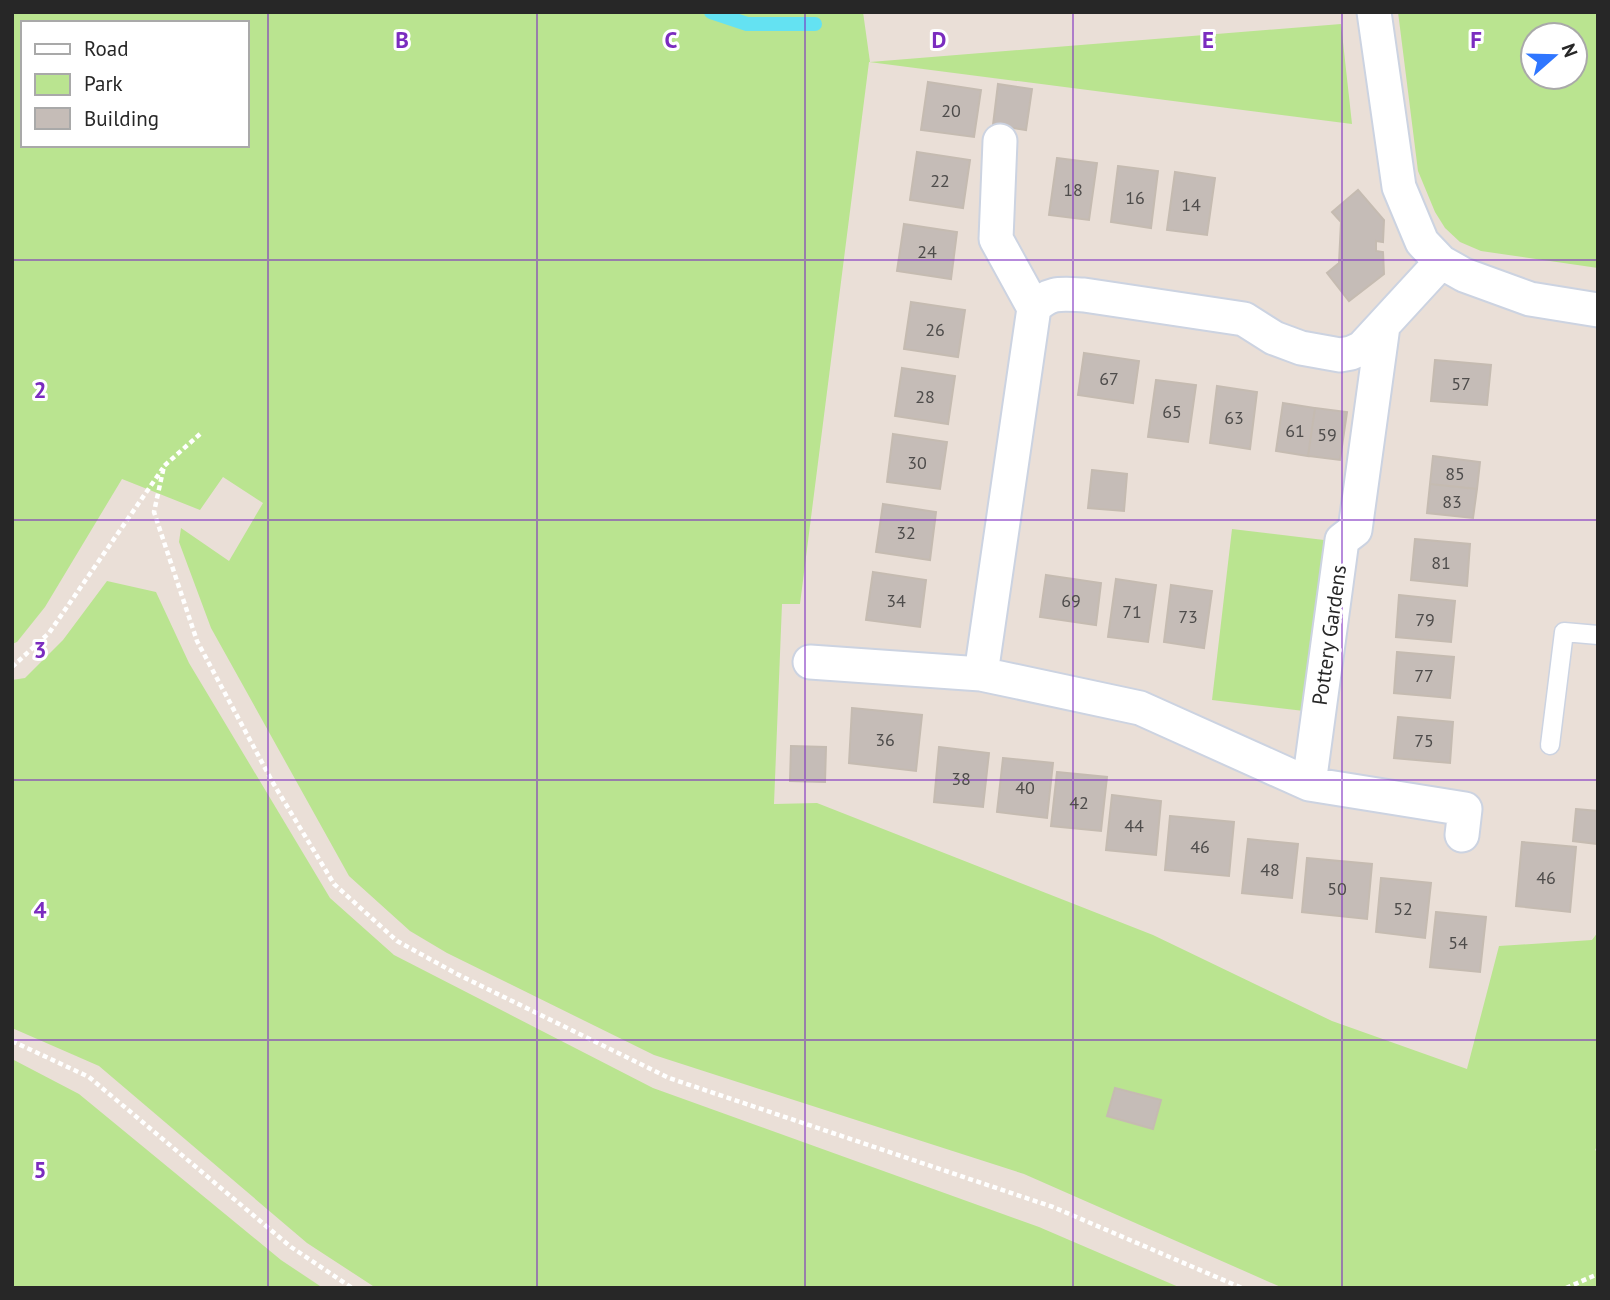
<svg xmlns="http://www.w3.org/2000/svg" width="1610" height="1300" viewBox="0 0 1610 1300" font-family="'PT Sans',sans-serif">
	<style>
		.green { fill: #bae490; fill-rule: evenodd }
		.lines { fill: none; stroke-linecap: round; stroke-linejoin: round }
		.stream { stroke: #64e2f2; stroke-width: 14 }
		.building { fill: #c5bcb7; stroke: #c5bbb1; stroke-width: 2 }
		.lane-casing { stroke: #ccd3e1; stroke-width: 21 }
		.street-casing { stroke: #ccd3e1; stroke-width: 37 }
		.path { stroke: #fff; stroke-width: 4.5; stroke-dasharray: 5 3.5; stroke-linecap: butt }
		.lane { stroke: #fff; stroke-width: 18 }
		.street { stroke: #fff; stroke-width: 33 }
		.grid { fill: none; stroke: #7b2cbf; stroke-width: 2; stroke-opacity: 0.55 }
		.labels { text-anchor: middle; dominant-baseline: central; stroke-width: 6; stroke-linejoin: round; paint-order: stroke }
		.number-label { font-size: 18px; fill: #4e4c4b }
		.street-label { font-size: 21px; fill: #272727; stroke: #fff }
		.grid-label { font-size: 23px; text-anchor: middle; font-weight: bold; fill: #7b2cbf; stroke: #fff; stroke-width: 6; stroke-linejoin: round; paint-order: stroke }
	</style>
	<rect width="100%" height="100%" fill="#eadfd7"/>
	<!-- green -->
	<path class="green" d="M 12,12 L 863,12 L 870,62 L 1341,24 L 1352,124 L 869,62 L 800,604 L 782,604 L 774,804 L 817,803 L 1153,935 L 1332,1021 L 1467,1069 L 1499,946 L 1592,940 L 1598,932 L 1598,1144 L 1595,1150 L 1598,1152 L 1598,1288 L 1283,1288 L 1024,1174 L 654,1055 L 447,953 L 410,931 L 349,876 L 211,628 L 179,542 L 181,528 L 229,561 L 263,503 L 223,477 L 200,510 L 122,479 L 45,607 L 17,642 L 12,644 ZM 23,23 L 247,23 L 247,145 L 23,145 Z
		M 1398,12 L 1598,12 L 1598,268 L 1481,251 L 1460,242 L 1445,228 L 1435,212 L 1418,171 ZM 1533,35 L 1575,35 L 1575,77 L 1533,77 Z
		M 1232,529 L 1324,540 L 1304,711 L 1212,700 Z
		M 107,581 L 156,592 L 189,663 L 330,898 L 394,955 L 653,1088 L 1039,1227 L 1181,1288 L 376,1288 L 307,1243 L 99,1066 L 12,1028 L 12,680 L 25,678 L 63,640 Z
		M 12,1059 L 79,1094 L 281,1260 L 323,1288 L 12,1288 Z"/>
	<g class="lines">
		<!-- stream -->
		<path class="stream" d="M 711,12 L 747,24 L 815,24"/>
	</g>
	<!-- building -->
	<path class="building" d="M 928,82 L 981,90 L 974,137 L 921,130 Z
		M 998,84 L 1032,89 L 1026,130 L 993,125 Z
		M 917,152 L 970,160 L 963,208 L 910,200 Z
		M 1057,158 L 1097,163 L 1089,220 L 1049,215 Z
		M 1118,166 L 1158,171 L 1151,228 L 1111,222 Z
		M 1175,172 L 1215,178 L 1207,235 L 1167,230 Z
		M 1358,190 L 1384,220 L 1383,242 L 1376,241 L 1376,251 L 1383,252 L 1384,274 L 1349,301 L 1327,273 L 1339,263 L 1341,222 L 1332,212 Z
		M 904,224 L 957,232 L 951,279 L 897,271 Z
		M 911,302 L 965,310 L 958,357 L 904,349 Z
		M 1084,353 L 1139,361 L 1133,403 L 1078,395 Z
		M 1435,360 L 1491,365 L 1487,405 L 1431,401 Z
		M 902,368 L 955,376 L 948,424 L 895,416 Z
		M 1156,380 L 1196,385 L 1188,442 L 1148,437 Z
		M 1217,386 L 1257,392 L 1250,449 L 1210,443 Z
		M 1283,403 L 1315,408 L 1308,456 L 1276,451 Z
		M 1315,408 L 1347,412 L 1340,460 L 1308,456 Z
		M 893,434 L 947,442 L 940,489 L 887,482 Z
		M 1433,456 L 1480,462 L 1477,489 L 1430,484 Z
		M 1092,470 L 1127,474 L 1124,511 L 1088,508 Z
		M 1430,484 L 1477,489 L 1473,518 L 1427,513 Z
		M 883,504 L 936,512 L 930,560 L 876,552 Z
		M 1415,539 L 1470,544 L 1467,586 L 1411,580 Z
		M 873,572 L 926,580 L 920,627 L 866,620 Z
		M 1046,575 L 1101,583 L 1096,625 L 1040,617 Z
		M 1116,579 L 1156,585 L 1148,642 L 1108,637 Z
		M 1171,585 L 1212,591 L 1204,648 L 1164,642 Z
		M 1399,595 L 1455,601 L 1451,642 L 1396,637 Z
		M 1397,652 L 1454,657 L 1450,698 L 1394,693 Z
		M 852,708 L 922,715 L 916,771 L 849,763 Z
		M 1398,717 L 1453,722 L 1450,763 L 1394,758 Z
		M 791,746 L 826,747 L 825,782 L 790,781 Z
		M 939,747 L 989,753 L 983,807 L 934,802 Z
		M 1003,758 L 1053,763 L 1047,818 L 997,812 Z
		M 1057,772 L 1107,777 L 1101,831 L 1051,826 Z
		M 1112,795 L 1161,801 L 1156,855 L 1106,850 Z
		M 1576,809 L 1598,811 L 1598,844 L 1573,841 Z
		M 1170,816 L 1234,822 L 1229,876 L 1165,870 Z
		M 1248,839 L 1298,844 L 1292,898 L 1242,893 Z
		M 1522,842 L 1576,847 L 1570,912 L 1516,906 Z
		M 1307,858 L 1372,864 L 1367,919 L 1302,912 Z
		M 1381,878 L 1431,883 L 1425,938 L 1376,932 Z
		M 1436,912 L 1486,917 L 1480,972 L 1430,967 Z
		M 1115,1088 L 1161,1100 L 1153,1129 L 1107,1116 Z"/>
	<g class="lines">
		<defs>
			<path id="lane" d="M 1550,745 L 1564,632 L 1598,635"/>
			<path id="street" d="M 1374,12 L 1399,187 L 1422,242 L 1441,262 L 1464,275 L 1530,299 L 1598,310
				M 1000,141 L 996,239 L 1034,308
				M 810,662 L 981,674 L 1140,708 L 1309,784 L 1465,809 L 1462,835
				M 981,674 L 1034,308 C 1050,291 1062,294 1084,295 L 1244,319 L 1274,338 L 1301,348 L 1340,355 L 1351,353 L 1362,348 L 1441,262
				M 1309,784 L 1342,540 L 1355,530 L 1383,326"/>
		</defs>
		<!-- lane casing -->
		<use href="#lane" class="lane-casing"/>
		<!-- street casing -->
		<use href="#street" class="street-casing"/>
		<!-- path -->
		<path class="path" d="M 200,434 L 164,466 L 154,512 L 197,641 L 273,783 L 334,884 L 397,941 L 457,974 L 669,1078 L 1053,1207 L 1242,1288
			M 12,667 L 49,633 L 163,468
			M 12,1041 L 89,1077 L 291,1247 L 352,1288
			M 1566,1288 L 1598,1274"/>
		<!-- lane -->
		<use href="#lane" class="lane"/>
		<!-- street -->
		<use href="#street" class="street"/>
	</g>
	<!-- grid -->
	<path class="grid" d="M 268,12 L 268,1288M 537,12 L 537,1288M 805,12 L 805,1288M 1073,12 L 1073,1288M 1342,12 L 1342,1288M 12,260 L 1598,260M 12,520 L 1598,520M 12,780 L 1598,780M 12,1040 L 1598,1040"/>
	<g class="labels">
		<!-- number labels -->
		<g class="number-label">
			<text x="951" y="110">20</text>
			<text x="940" y="180">22</text>
			<text x="1073" y="189">18</text>
			<text x="1135" y="197">16</text>
			<text x="1191" y="204">14</text>
			<text x="927" y="251">24</text>
			<text x="935" y="329">26</text>
			<text x="1109" y="378">67</text>
			<text x="1461" y="383">57</text>
			<text x="925" y="396">28</text>
			<text x="1172" y="411">65</text>
			<text x="1234" y="417">63</text>
			<text x="1295" y="430">61</text>
			<text x="1327" y="434">59</text>
			<text x="917" y="462">30</text>
			<text x="1455" y="473">85</text>
			<text x="1452" y="501">83</text>
			<text x="906" y="532">32</text>
			<text x="1441" y="562">81</text>
			<text x="896" y="600">34</text>
			<text x="1071" y="600">69</text>
			<text x="1132" y="611">71</text>
			<text x="1188" y="616">73</text>
			<text x="1425" y="619">79</text>
			<text x="1424" y="675">77</text>
			<text x="885" y="739">36</text>
			<text x="1424" y="740">75</text>
			<text x="961" y="778">38</text>
			<text x="1025" y="787">40</text>
			<text x="1079" y="802">42</text>
			<text x="1134" y="825">44</text>
			<text x="1200" y="846">46</text>
			<text x="1270" y="869">48</text>
			<text x="1546" y="877">46</text>
			<text x="1337" y="888">50</text>
			<text x="1403" y="908">52</text>
			<text x="1458" y="942">54</text>
		</g>
		<!-- street labels -->
		<g class="street-label">
			<text transform="translate(1329 635) rotate(-82)">Pottery Gardens</text>
		</g>
	</g>
	<g class="grid-label">
		<text x="402" y="48">B</text>
		<text x="671" y="48">C</text>
		<text x="939" y="48">D</text>
		<text x="1208" y="48">E</text>
		<text x="1476" y="48">F</text>
		<text x="40" y="398">2</text>
		<text x="40" y="658">3</text>
		<text x="40" y="918">4</text>
		<text x="40" y="1178">5</text>
	</g>
	<!-- border -->
	<rect width="1610" height="1300" fill="none" stroke="#272727" stroke-width="28"/>
	<!-- legend -->
	<rect x="21" y="21" width="228" height="126" fill="#ffffff" stroke="#a9a9a9" stroke-width="2"/>
	<rect x="35" y="44" width="35" height="10" fill="#ffffff" stroke="#a9a9a9" stroke-width="2"/>
	<text x="84" y="56" font-size="21" fill="#272727">Road</text>
	<rect x="35" y="74" width="35" height="21" fill="#bae490" stroke="#a9a9a9" stroke-width="2"/>
	<text x="84" y="91" font-size="21" fill="#272727">Park</text>
	<rect x="35" y="108" width="35" height="21" fill="#c5bcb7" stroke="#a9a9a9" stroke-width="2"/>
	<text x="84" y="126" font-size="21" fill="#272727">Building</text>
	<!-- north arrow -->
	<g transform="translate(1554 56) rotate(70)"><circle r="33" fill="#ffffff" stroke="#a9a9a9" stroke-width="2"/>
	<path d="M0-5L12 26L0 18L-12 26Z" fill="#2f76ff"/>
	<text y="-10" font-size="19" font-weight="bold" text-anchor="middle" fill="#272727">N</text>
	</g>
</svg>
